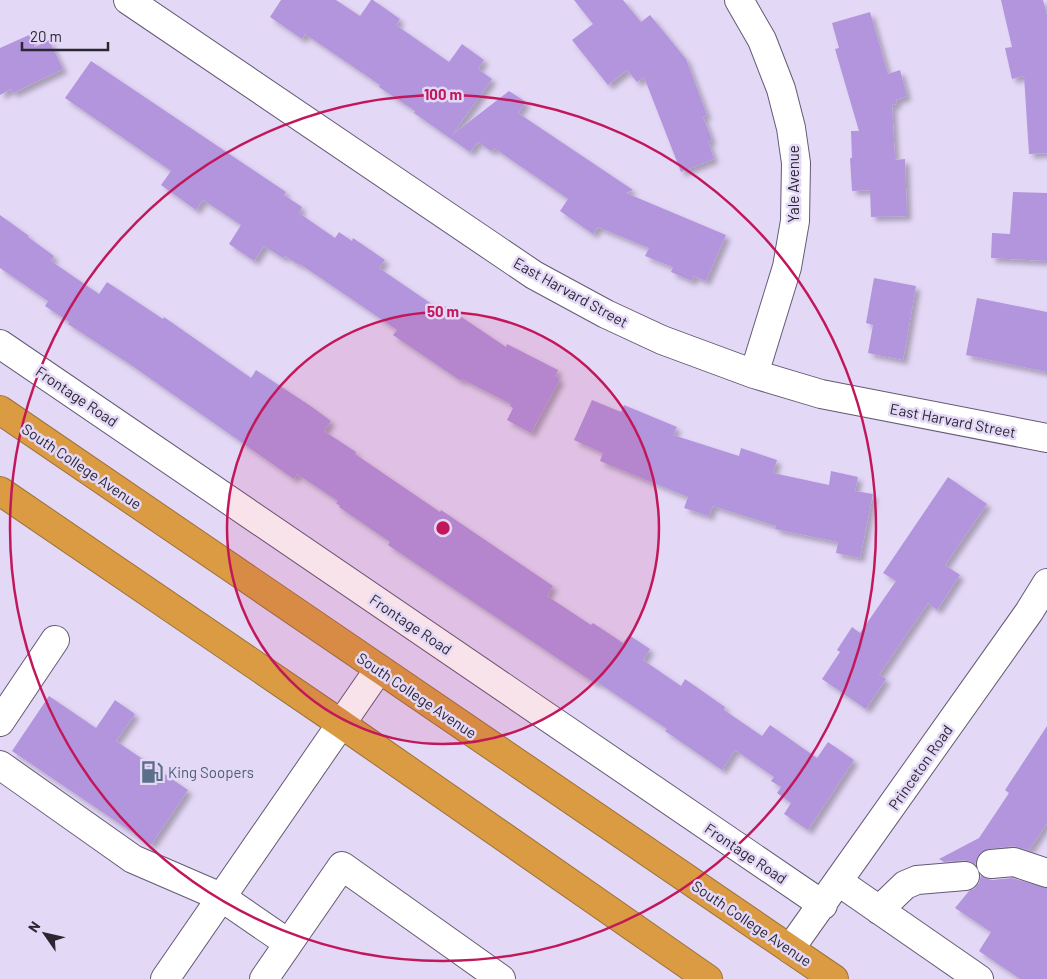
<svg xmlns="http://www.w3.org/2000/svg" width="1047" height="979" viewBox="0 0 1047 979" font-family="Barlow,sans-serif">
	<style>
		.building { fill: #b395dd; filter: url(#shadow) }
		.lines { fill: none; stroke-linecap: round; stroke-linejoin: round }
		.minor-casing { stroke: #655a74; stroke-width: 30 }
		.highway-casing { stroke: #9d723c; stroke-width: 30 }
		.minor { stroke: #fff; stroke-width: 28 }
		.highway { stroke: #da9b42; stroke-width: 28 }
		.ring { fill: none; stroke: #c2185b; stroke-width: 2.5 }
		.labels { text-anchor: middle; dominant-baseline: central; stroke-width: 5; stroke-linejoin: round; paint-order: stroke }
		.street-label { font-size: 15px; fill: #2b2732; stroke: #e4d8f7 }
		.service-label { font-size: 15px; fill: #4e5e75; stroke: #e4d8f7; text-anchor: start }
		.centre { fill: #c2185b; stroke: #e4d8f7; stroke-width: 2.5 }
		.ring-label { font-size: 15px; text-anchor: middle; font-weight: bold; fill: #c2185b; stroke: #e4d8f7; stroke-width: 5; stroke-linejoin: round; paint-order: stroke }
	</style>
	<defs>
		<filter id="shadow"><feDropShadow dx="4.5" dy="4.5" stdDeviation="2.5" flood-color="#0004"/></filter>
	</defs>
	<rect width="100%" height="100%" fill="#e4d8f7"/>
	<!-- building -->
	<path class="building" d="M 281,0 L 336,0 L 360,16 L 371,0 L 373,0 L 400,19 L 396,25 L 449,62 L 462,44 L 484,60 L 478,69 L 492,79 L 452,135 L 509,91 L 526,102 L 518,113 L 633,190 L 626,193 L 726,235 L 706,281 L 694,276 L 692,281 L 671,272 L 673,267 L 645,256 L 649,248 L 598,227 L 593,234 L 560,211 L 568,199 L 494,148 L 491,151 L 478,142 L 470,152 L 414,113 L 415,111 L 379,87 L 380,85 L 305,34 L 302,39 L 270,17 Z
		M 574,0 L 623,0 L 641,22 L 650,15 L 686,59 L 707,115 L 703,117 L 712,140 L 708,141 L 714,159 L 681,172 L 644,77 L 637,82 L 627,70 L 608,85 L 572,40 L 593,24 Z
		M 1001,0 L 1043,0 L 1047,15 L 1047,153 L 1029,154 L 1024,76 L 1012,79 L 1005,48 L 1012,47 Z
		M 870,12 L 888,74 L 900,70 L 907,96 L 896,100 L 897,104 L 892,105 L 895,160 L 905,159 L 907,216 L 871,217 L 870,190 L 852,191 L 850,158 L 852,158 L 851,131 L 859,131 L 835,49 L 839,48 L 832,23 Z
		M 29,35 L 35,47 L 49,40 L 63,69 L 13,93 L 11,89 L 0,95 L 0,48 Z
		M 91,61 L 286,192 L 284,195 L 302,207 L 299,213 L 335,238 L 339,232 L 352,241 L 353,238 L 385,260 L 379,268 L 442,311 L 445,306 L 506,347 L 507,344 L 558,370 L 555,376 L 560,379 L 531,433 L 507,420 L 513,408 L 510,406 L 511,404 L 462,379 L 461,381 L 393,335 L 397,330 L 300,264 L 299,265 L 285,256 L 283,258 L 264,246 L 254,261 L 229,244 L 241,225 L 203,200 L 196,210 L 161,185 L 171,171 L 65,98 Z
		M 1013,192 L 1047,193 L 1047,261 L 991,258 L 992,233 L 1010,234 Z
		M 0,215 L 29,236 L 28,237 L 54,256 L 51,261 L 99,294 L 107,282 L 163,319 L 164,317 L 251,378 L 256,370 L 312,407 L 331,421 L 324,431 L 356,452 L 355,454 L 440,512 L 441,510 L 553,586 L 547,596 L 591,625 L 593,623 L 623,643 L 629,635 L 650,649 L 643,660 L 681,686 L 685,679 L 725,707 L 724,710 L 762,736 L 770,725 L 817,758 L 828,742 L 854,760 L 808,830 L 784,814 L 791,803 L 777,793 L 781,787 L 771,781 L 774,777 L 735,750 L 722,770 L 665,731 L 667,729 L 597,682 L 596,684 L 388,545 L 390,542 L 339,507 L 340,506 L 336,503 L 338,501 L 297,474 L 294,479 L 131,365 L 68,324 L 69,322 L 45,306 L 48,301 L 0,268 Z
		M 874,278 L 916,286 L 903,360 L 868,353 L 873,325 L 866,323 Z
		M 977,298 L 1047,312 L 1047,372 L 966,355 Z
		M 592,400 L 621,412 L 624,405 L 677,427 L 673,435 L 739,456 L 741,448 L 777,460 L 773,473 L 829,485 L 831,471 L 858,477 L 855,491 L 873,494 L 860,558 L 836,553 L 838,542 L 775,529 L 776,526 L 713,506 L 709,516 L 684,508 L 688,497 L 600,461 L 603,453 L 574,440 Z
		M 948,477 L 987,504 L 945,565 L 960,575 L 937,610 L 928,603 L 879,675 L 886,679 L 866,709 L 822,679 L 840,652 L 837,650 L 852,627 L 860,633 L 896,581 L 883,573 Z
		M 49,696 L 96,728 L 115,700 L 135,714 L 116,741 L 188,790 L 151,845 L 12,751 Z
		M 1047,726 L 1047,823 L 1029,850 L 1013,846 L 989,849 L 982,852 L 977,857 L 975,865 L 971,862 L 964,860 L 944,862 L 939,859 L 979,838 L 1009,793 L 1005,790 Z
		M 981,875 L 985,878 L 992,880 L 1012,878 L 1047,888 L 1047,979 L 1020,979 L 979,951 L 991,932 L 955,908 L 969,891 L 974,889 L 979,883 Z"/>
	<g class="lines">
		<defs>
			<path id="minor" d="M 128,0 L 534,275 L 606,314 L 662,340 L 754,374 L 821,394 L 1047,438
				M 739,0 L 762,40 L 781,89 L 791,128 L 796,163 L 795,221 L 787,267 L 754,374
				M 0,344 L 823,905
				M 0,722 L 55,640
				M 0,765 L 133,859 L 221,897 L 288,943
				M 991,864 L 1014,862 L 1047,873
				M 839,882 L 979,979
				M 879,910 L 905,885 L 917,880 L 965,876
				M 790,949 L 1029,612 L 1047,583
				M 165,979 L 379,669
				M 264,979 L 342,866 L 501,979"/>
			<path id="highway" d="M 0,410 L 834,979
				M 0,491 L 340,723 L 708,979"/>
		</defs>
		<!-- minor casing -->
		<use href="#minor" class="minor-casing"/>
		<!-- highway casing -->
		<use href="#highway" class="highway-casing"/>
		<!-- minor -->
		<use href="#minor" class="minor"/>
		<!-- highway -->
		<use href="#highway" class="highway"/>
	</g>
	<!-- distance rings -->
	<circle cx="443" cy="528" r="216" fill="#c2185b" fill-opacity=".12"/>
	<g class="ring">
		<circle cx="443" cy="528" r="216"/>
		<circle cx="443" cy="528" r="433"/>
	</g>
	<!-- icons -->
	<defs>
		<symbol id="fuel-bare" viewBox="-9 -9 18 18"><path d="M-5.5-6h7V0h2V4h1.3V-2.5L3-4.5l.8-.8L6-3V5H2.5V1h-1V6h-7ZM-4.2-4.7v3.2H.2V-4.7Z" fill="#5c6f8a" stroke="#e4d8f7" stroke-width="2.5" paint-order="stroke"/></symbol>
	</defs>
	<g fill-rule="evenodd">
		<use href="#fuel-bare" x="136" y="756" width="32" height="32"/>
	</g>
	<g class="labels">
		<!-- street labels -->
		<g class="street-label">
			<text transform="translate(793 184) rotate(-90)">Yale Avenue</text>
			<text transform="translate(571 292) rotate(29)">East Harvard Street</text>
			<text transform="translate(77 396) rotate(34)">Frontage Road</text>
			<text transform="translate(953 420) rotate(11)">East Harvard Street</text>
			<text transform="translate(82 466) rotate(34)">South College Avenue</text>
			<text transform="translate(411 624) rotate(34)">Frontage Road</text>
			<text transform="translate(417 695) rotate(34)">South College Avenue</text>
			<text transform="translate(920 767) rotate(-55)">Princeton Road</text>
			<text transform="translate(746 853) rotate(34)">Frontage Road</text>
			<text transform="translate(752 923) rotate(34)">South College Avenue</text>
		</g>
		<!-- service labels -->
		<g class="service-label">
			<text x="168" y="772">King Soopers</text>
		</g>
	</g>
	<circle cx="443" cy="528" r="8" class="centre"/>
	<g class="ring-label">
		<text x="443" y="100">100 m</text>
		<text x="443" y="317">50 m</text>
	</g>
	<!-- north arrow -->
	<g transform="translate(45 934) rotate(304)" stroke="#e4d8f7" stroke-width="4" paint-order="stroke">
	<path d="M0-4L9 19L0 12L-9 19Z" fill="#2b2732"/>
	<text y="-8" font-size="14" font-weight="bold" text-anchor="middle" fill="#2b2732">N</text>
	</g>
	<!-- scale -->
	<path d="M22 42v8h86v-8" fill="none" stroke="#2b2732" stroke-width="2.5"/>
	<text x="30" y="42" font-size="15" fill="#2b2732" stroke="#e4d8f7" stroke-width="4" paint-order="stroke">20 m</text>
</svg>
